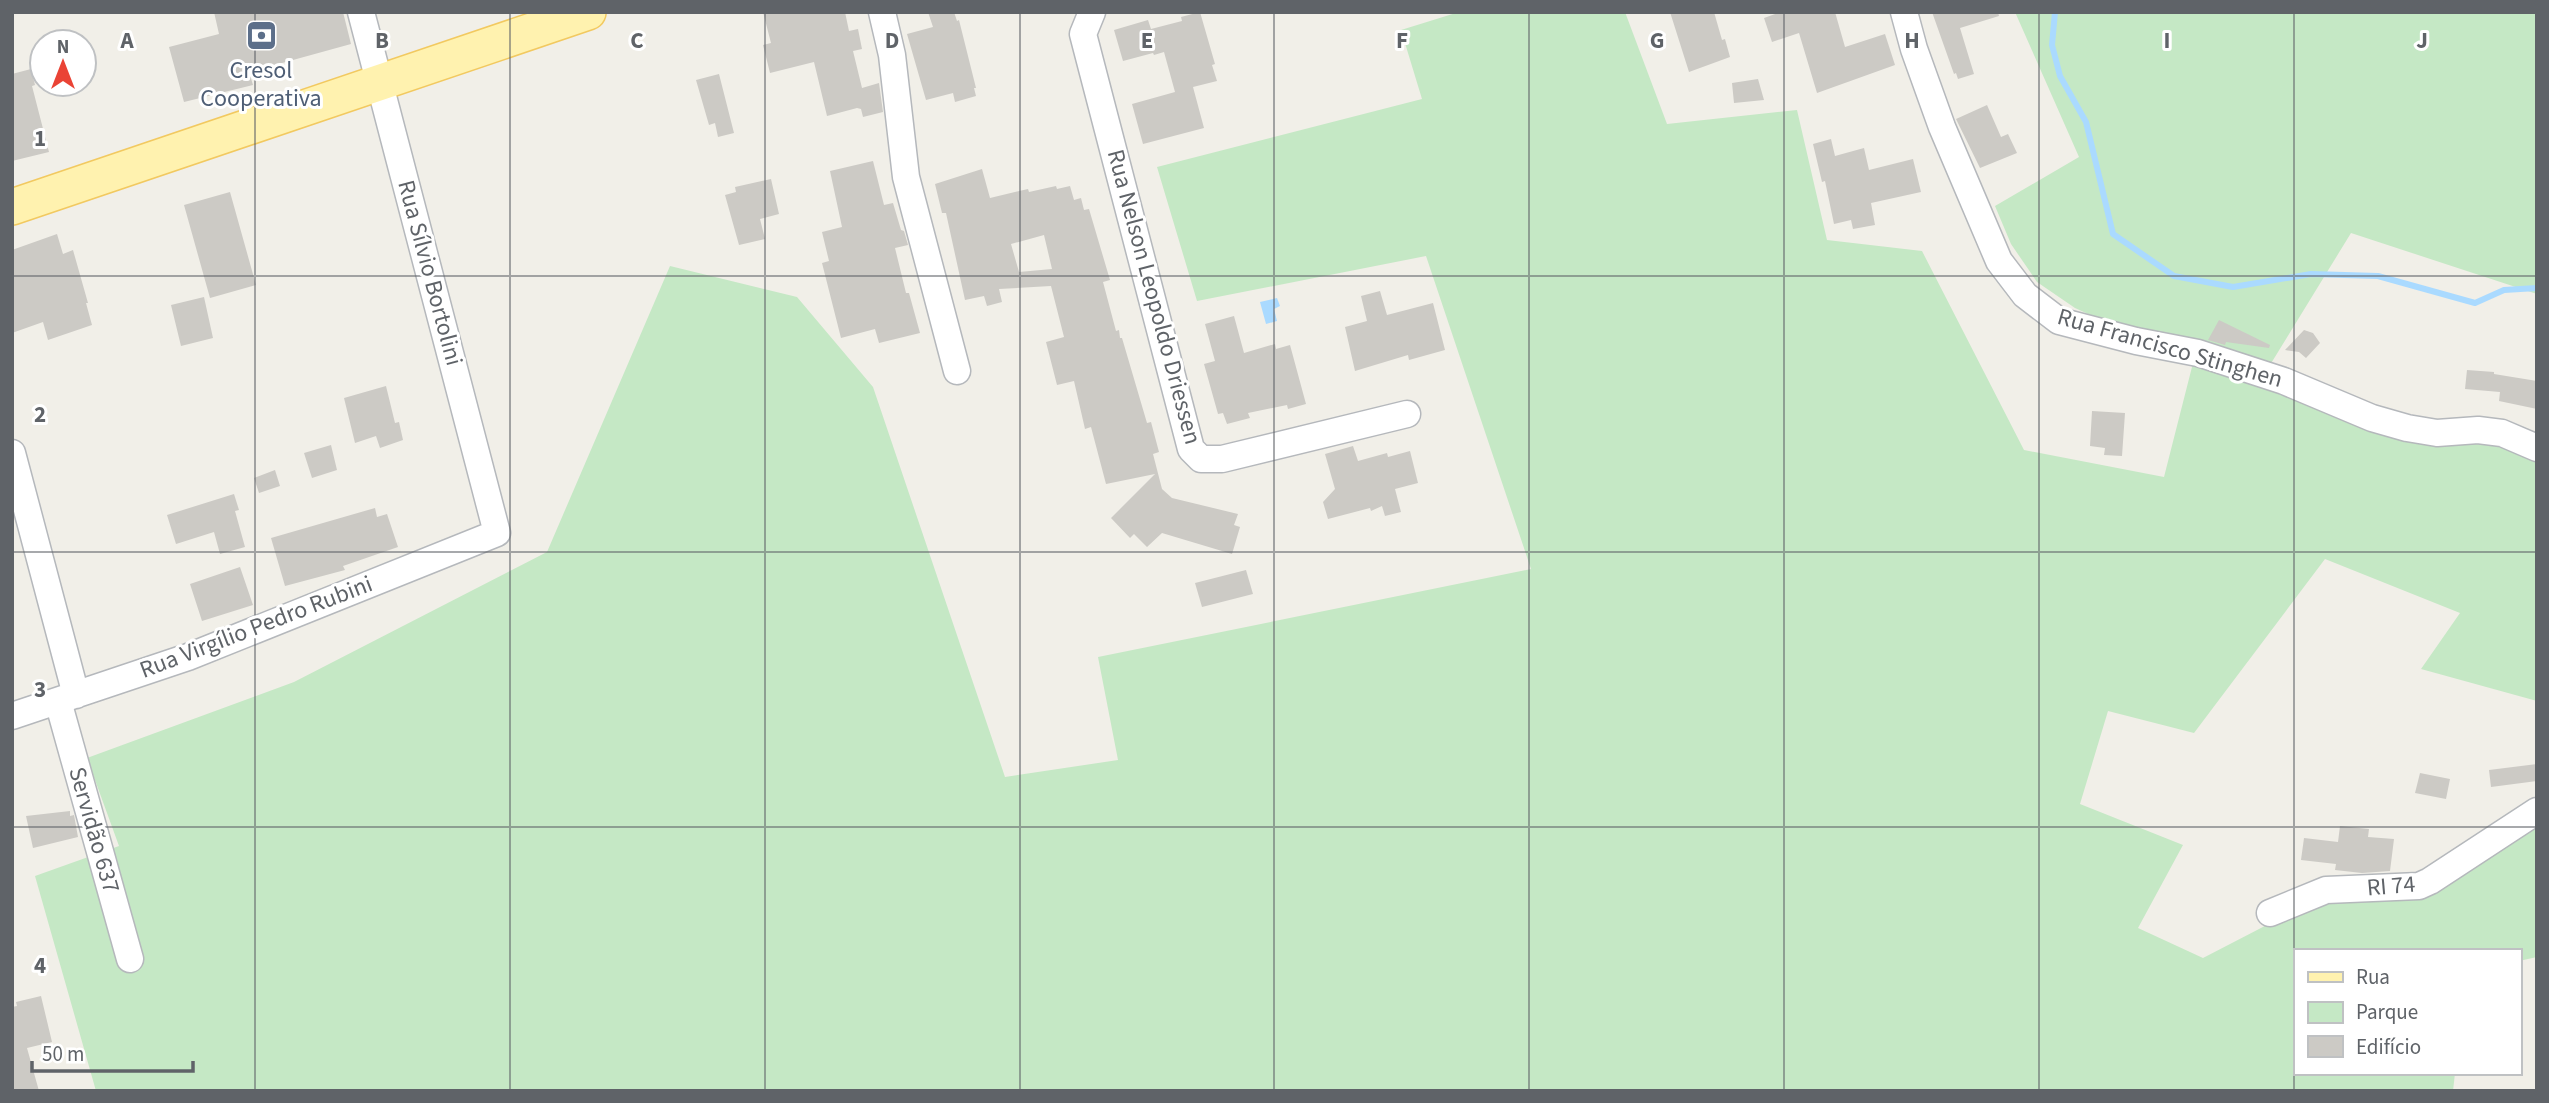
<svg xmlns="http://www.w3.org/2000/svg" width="2549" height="1103" viewBox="0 0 2549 1103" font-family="'Source Sans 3',sans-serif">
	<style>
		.green { fill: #c5e8c5 }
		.water { fill: #aadaff }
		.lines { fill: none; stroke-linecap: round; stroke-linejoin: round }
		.stream { stroke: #aadaff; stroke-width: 6 }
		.building { fill: #cccac5; fill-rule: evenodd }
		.minor-casing { stroke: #b5b8bc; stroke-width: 29 }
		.major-casing { stroke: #f2c960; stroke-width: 38 }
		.minor { stroke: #fff; stroke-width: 26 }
		.major { stroke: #fff2af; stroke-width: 35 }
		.grid { fill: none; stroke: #5f6368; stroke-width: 2; stroke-opacity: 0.55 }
		.labels { text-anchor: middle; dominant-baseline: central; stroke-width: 6; stroke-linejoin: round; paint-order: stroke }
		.service-label { font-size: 24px; fill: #4e5e75; stroke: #fff }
		.street-label { font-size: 24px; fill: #5f6368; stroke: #fff }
		.grid-label { font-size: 23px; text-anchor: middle; font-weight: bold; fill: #5f6368; stroke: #fff; stroke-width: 6; stroke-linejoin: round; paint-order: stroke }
	</style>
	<rect width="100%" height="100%" fill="#f1efe8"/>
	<!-- green -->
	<path class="green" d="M 1459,12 L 1625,12 L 1667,124 L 1797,110 L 1827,240 L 1922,251 L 2024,450 L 2164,477 L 2193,363 L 2477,435 L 2537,460 L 2537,701 L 2421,669 L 2460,613 L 2325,559 L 2194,733 L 2108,711 L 2080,804 L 2183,845 L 2138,928 L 2203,958 L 2317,899 L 2425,891 L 2537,818 L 2537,957 L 2519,961 L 2519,951 L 2295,951 L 2295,1073 L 2455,1073 L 2453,1091 L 96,1091 L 35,876 L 119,846 L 87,758 L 294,682 L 547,552 L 670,266 L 797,297 L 873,387 L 1005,777 L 1118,760 L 1098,657 L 1531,569 L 1426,256 L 1197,301 L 1157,167 L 1422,99 L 1401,30 Z
		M 2015,12 L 2537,12 L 2537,294 L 2351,233 L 2270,365 L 2110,324 L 2075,308 L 2037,282 L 2011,244 L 1995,206 L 2079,157 Z"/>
	<!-- water -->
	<path class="water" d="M 1277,298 L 1280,306 L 1274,309 L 1277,321 L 1266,324 L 1260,302 Z"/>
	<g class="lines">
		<!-- stream -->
		<path class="stream" d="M 2055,12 L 2052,45 L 2060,76 L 2086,122 L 2113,234 L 2174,276 L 2233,287 L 2311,274 L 2378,276 L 2475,303 L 2504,290 L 2537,288"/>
	</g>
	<!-- building -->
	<path class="building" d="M 214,12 L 343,12 L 351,44 L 249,72 L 253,85 L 184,102 L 169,47 L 219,34 Z
		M 763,12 L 845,12 L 849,31 L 858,29 L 862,49 L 853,51 L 862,88 L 879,83 L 883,112 L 863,117 L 861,109 L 857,108 L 827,116 L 814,62 L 770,73 L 763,45 L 771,43 Z
		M 928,12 L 954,12 L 957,21 L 959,20 L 976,88 L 974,88 L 976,96 L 955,102 L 953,93 L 926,100 L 907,34 L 933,27 Z
		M 1200,12 L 1215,64 L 1212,65 L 1217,81 L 1193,87 L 1204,128 L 1143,144 L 1132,104 L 1175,92 L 1164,52 L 1154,55 L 1153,53 L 1123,61 L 1114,30 L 1148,20 L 1151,29 L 1182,21 L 1181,17 Z
		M 1670,12 L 1714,12 L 1722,40 L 1725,39 L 1730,57 L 1689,72 Z
		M 1781,12 L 1835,12 L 1845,47 L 1885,34 L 1895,65 L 1817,93 L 1799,33 L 1772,42 L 1764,18 Z
		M 1932,12 L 1998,12 L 1999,16 L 1960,28 L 1974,74 L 1958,79 L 1956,73 L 1954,74 Z
		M 31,69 L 35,85 L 32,86 L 49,152 L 12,161 L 12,74 Z
		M 719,74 L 734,133 L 718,137 L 715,123 L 709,125 L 696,80 Z
		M 1758,79 L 1764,100 L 1734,103 L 1732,83 Z
		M 1987,105 L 2001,137 L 2008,134 L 2017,153 L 1980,168 L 1956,119 Z
		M 1831,139 L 1835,156 L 1864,148 L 1869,170 L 1913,159 L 1921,192 L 1871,203 L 1875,225 L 1853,229 L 1851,220 L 1834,224 L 1825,181 L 1822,182 L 1813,144 Z
		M 873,161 L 884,205 L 893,203 L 901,230 L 904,231 L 908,245 L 895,248 L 906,293 L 909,293 L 920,333 L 879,343 L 875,329 L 841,338 L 822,263 L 829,261 L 822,232 L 842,227 L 830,171 Z
		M 982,169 L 990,198 L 1028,189 L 1029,192 L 1056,186 L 1057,189 L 1070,186 L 1074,200 L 1081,198 L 1084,210 L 1089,209 L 1110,280 L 1103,282 L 1116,331 L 1119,330 L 1120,338 L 1122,338 L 1147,423 L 1151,422 L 1159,452 L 1153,454 L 1162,489 L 1172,498 L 1238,514 L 1234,525 L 1240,527 L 1232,554 L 1162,533 L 1147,547 L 1134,534 L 1130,538 L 1111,518 L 1155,474 L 1106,484 L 1091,427 L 1085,429 L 1074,381 L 1057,385 L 1046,342 L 1064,337 L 1051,286 L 999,289 L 1002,302 L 987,306 L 984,296 L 965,300 L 946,213 L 942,213 L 935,184 ZM 1044,235 L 1052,269 L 1019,272 L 1011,244 Z
		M 771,179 L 779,214 L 760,219 L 765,239 L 739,245 L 725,195 L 736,192 L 735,187 Z
		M 230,192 L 256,285 L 210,298 L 184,205 Z
		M 57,234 L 63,254 L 73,250 L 88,303 L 86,303 L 92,325 L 48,340 L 43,322 L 12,333 L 12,250 Z
		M 1380,291 L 1387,315 L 1433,303 L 1445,350 L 1409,360 L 1408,355 L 1355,371 L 1345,327 L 1367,321 L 1361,296 Z
		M 204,297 L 213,338 L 181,346 L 171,305 Z
		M 1234,316 L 1244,353 L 1275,344 L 1276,349 L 1290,345 L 1306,404 L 1288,409 L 1287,405 L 1248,413 L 1250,418 L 1227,424 L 1223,413 L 1218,414 L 1204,364 L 1215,361 L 1205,324 Z
		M 2219,320 L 2270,345 L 2269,348 L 2226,342 L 2225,345 L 2208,340 Z
		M 2304,330 L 2313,333 L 2320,343 L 2306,358 L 2299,352 L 2285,350 Z
		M 2467,370 L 2494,372 L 2494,374 L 2537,381 L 2537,409 L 2499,401 L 2500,392 L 2465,389 Z
		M 386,386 L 395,423 L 399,422 L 403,440 L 380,448 L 376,436 L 355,443 L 344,398 Z
		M 2092,411 L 2125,413 L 2122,456 L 2104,455 L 2105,448 L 2090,446 Z
		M 331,445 L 337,470 L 312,478 L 304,453 Z
		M 1353,446 L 1358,461 L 1387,453 L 1388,457 L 1410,451 L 1418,483 L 1395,489 L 1401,512 L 1385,516 L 1382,506 L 1371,511 L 1370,508 L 1328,519 L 1323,502 L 1335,489 L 1325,454 Z
		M 275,470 L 280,486 L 259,493 L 254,478 Z
		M 234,494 L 239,510 L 235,511 L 245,547 L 220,554 L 214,532 L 176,544 L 167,515 Z
		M 375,508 L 377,517 L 387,514 L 398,547 L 343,566 L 345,570 L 285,586 L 271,538 Z
		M 240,567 L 253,605 L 202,621 L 190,584 Z
		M 1246,570 L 1253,594 L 1202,607 L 1195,583 Z
		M 2537,764 L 2537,781 L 2491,787 L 2489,770 Z
		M 2420,773 L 2450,779 L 2446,799 L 2415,793 Z
		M 70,811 L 70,816 L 74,815 L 78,837 L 33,848 L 26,816 Z
		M 2340,826 L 2369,829 L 2368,837 L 2394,839 L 2390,871 L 2362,873 L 2335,870 L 2336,864 L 2301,860 L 2304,838 L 2338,842 Z
		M 41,996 L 52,1042 L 27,1048 L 39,1091 L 12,1091 L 12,1007 L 17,1006 L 16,1002 Z"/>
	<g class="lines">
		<defs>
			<path id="minor" d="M 882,12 L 892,55 L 906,177 L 957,371
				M 1092,12 L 1083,34 L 1191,449 L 1201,459 L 1222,459 L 1407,414
				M 1904,12 L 1914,49 L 1942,127 L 1999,261 L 2025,295 L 2059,321 L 2136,341 L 2198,353 L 2284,381 L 2372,418 L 2407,428 L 2437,433 L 2478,430 L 2502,433 L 2537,448
				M 12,453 L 76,695
				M 58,701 L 130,959
				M 12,716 L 188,657 L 497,533 L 361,12
				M 2270,913 L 2326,890 L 2419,886 L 2430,881 L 2537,811"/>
			<path id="major" d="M 12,207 L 588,12"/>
		</defs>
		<!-- minor casing -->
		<use href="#minor" class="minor-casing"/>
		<!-- major casing -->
		<use href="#major" class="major-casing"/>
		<!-- minor -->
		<use href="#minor" class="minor"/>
		<!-- major -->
		<use href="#major" class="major"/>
	</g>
	<!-- grid -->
	<path class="grid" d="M 255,12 L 255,1091M 510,12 L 510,1091M 765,12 L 765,1091M 1020,12 L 1020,1091M 1274,12 L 1274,1091M 1529,12 L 1529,1091M 1784,12 L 1784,1091M 2039,12 L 2039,1091M 2294,12 L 2294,1091M 12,276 L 2537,276M 12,552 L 2537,552M 12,827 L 2537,827"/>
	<!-- icons -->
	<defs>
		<symbol id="bank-square" viewBox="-11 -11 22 22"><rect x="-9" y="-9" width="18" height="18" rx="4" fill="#5c6f8a" stroke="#fff"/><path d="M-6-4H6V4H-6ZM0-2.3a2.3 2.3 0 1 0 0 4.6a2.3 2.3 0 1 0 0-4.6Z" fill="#fff"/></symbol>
	</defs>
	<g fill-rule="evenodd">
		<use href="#bank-square" x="244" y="18" width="35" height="35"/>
	</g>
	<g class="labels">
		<!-- service labels -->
		<g class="service-label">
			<text x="261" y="70">Cresol<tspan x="261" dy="28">Cooperativa</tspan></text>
		</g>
		<!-- street labels -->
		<g class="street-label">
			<text transform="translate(430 273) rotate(75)">Rua Sílvio Bortolini</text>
			<text transform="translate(1154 297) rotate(75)">Rua Nelson Leopoldo Driessen</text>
			<text transform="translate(2170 348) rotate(16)">Rua Francisco Stinghen</text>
			<text transform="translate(256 627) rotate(-21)">Rua Virgílio Pedro Rubini</text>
			<text transform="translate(94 830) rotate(74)">Servidão 637</text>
			<text transform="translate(2391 886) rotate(-5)">RI 74</text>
		</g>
	</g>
	<g class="grid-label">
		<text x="127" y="48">A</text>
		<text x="382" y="48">B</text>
		<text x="637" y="48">C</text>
		<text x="892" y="48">D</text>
		<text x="1147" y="48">E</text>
		<text x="1402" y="48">F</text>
		<text x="1657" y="48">G</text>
		<text x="1912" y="48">H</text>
		<text x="2167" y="48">I</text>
		<text x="2422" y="48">J</text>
		<text x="40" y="146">1</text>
		<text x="40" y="422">2</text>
		<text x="40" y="697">3</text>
		<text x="40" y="973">4</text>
	</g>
	<!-- border -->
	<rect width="2549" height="1103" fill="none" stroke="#5f6368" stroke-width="28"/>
	<!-- legend -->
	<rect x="2294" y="949" width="228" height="126" fill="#ffffff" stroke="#bfc1c3" stroke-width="2"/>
	<rect x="2308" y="972" width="35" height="10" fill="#fff2af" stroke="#bfc1c3" stroke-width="2"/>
	<text x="2356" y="984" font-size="21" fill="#5f6368">Rua</text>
	<rect x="2308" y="1002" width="35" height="21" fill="#c5e8c5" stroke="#bfc1c3" stroke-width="2"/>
	<text x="2356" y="1019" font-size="21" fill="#5f6368">Parque</text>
	<rect x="2308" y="1036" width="35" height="21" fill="#cccac5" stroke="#bfc1c3" stroke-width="2"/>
	<text x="2356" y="1054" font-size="21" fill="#5f6368">Edifício</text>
	<!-- north arrow -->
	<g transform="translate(63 63)"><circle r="33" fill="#ffffff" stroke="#bfc1c3" stroke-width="2"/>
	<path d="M0-5L12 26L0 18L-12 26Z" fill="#ea4335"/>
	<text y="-10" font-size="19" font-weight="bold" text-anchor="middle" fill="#5f6368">N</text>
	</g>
	<!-- scale -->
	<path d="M32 1061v10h161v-10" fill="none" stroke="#5f6368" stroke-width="3.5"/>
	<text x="42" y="1061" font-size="21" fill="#5f6368" stroke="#ffffff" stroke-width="5" paint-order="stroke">50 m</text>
</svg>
